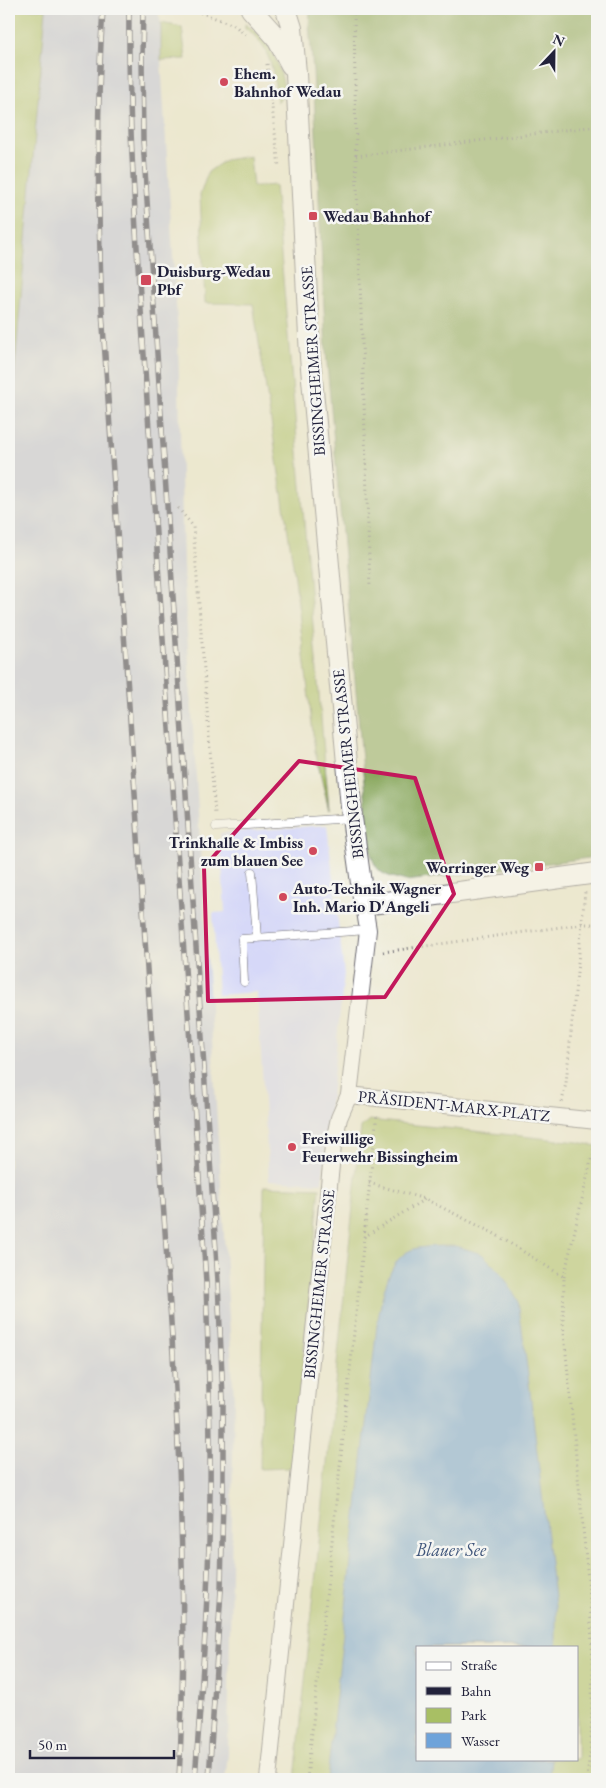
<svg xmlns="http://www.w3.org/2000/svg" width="606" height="1788" viewBox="0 0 606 1788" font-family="'EB Garamond',serif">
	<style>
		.built { fill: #d6d8f8 }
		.industrial { fill: #bec3dd }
		.green { fill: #a8bf64; stroke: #657050; fill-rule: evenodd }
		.forest { fill: #86a65a; stroke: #54644a }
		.water { fill: #6ea3da; stroke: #48628a }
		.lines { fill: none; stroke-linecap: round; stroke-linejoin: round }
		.service-casing { stroke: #69676f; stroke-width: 9 }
		.minor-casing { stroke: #69676f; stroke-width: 18 }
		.tertiary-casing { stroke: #69676f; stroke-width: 22 }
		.path { stroke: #69676f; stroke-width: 3; stroke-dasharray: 1 4; stroke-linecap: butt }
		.service { stroke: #fff; stroke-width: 8 }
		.minor { stroke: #fff; stroke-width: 16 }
		.tertiary { stroke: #fff; stroke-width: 20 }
		.rail-casing { stroke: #22223b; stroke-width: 5.5 }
		.rail { stroke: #f6f6f2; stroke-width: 4; stroke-dasharray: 11; stroke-linecap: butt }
		.marked { fill: none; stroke: #c2185b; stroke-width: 4; stroke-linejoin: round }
		.poi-dot { fill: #d1495b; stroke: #f6f6f2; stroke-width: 2 }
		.labels { text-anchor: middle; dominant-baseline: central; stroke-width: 5; stroke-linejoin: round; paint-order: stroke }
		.poi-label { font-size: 16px; font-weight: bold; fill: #22223b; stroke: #f6f6f2; text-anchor: start }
		.street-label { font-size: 16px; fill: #22223b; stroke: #f6f6f2 }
		.water-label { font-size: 18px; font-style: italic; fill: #40567b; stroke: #f6f6f2 }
	</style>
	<rect width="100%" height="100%" fill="#f6f6f2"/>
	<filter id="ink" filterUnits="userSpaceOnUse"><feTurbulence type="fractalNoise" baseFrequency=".02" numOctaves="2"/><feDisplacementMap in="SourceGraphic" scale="10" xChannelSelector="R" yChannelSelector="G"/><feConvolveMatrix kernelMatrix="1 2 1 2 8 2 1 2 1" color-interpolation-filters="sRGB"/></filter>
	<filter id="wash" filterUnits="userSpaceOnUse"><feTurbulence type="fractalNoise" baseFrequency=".0096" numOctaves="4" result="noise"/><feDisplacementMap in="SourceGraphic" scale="20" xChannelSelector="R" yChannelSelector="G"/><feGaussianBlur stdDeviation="1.12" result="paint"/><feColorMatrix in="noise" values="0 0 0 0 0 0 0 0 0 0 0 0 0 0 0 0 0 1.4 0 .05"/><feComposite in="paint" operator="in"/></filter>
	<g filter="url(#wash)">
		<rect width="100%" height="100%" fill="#ece8cf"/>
		<!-- built -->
		<path class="built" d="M 327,825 L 344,974 L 322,1183 L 269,1180 L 257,992 L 218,995 L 213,913 L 225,912 L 220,833 Z"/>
		<!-- industrial -->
		<path class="industrial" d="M 46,9 L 157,9 L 161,23 L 161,60 L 178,336 L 183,565 L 234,1398 L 228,1755 L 225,1779 L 9,1779 L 9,434 Z"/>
		<!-- green -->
		<path class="green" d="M 9,9 L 46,9 L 9,434 Z
			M 161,23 L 182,27 L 186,59 L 161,60 Z
			M 245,24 C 272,40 281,65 285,95 L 277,102 C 274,73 271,46 245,28 Z
			M 250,156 L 253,187 L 275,185 L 329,810 L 315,751 L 295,578 L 253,304 L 205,303 L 200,195 L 208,172 L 225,160 Z
			M 369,1120 L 578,1142 L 597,1146 L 597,1169 L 591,1226 L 597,1261 L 597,1779 L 295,1779 L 361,1127 ZM 417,1647 L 577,1647 L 577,1759 L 417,1759 Z
			M 264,1186 L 320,1188 L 292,1468 L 260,1469 Z"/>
		<!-- forest -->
		<path class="forest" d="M 310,9 L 597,9 L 597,857 L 406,881 C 397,878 387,877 380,871 C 367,859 369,833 367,817 L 326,352 L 313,71 L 309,26 Z"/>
		<!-- water -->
		<path class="water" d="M 456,1246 L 482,1254 L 501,1273 L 518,1300 L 528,1375 L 556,1614 L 556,1647 L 417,1647 L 417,1759 L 551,1759 L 549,1779 L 327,1779 L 377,1325 C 382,1300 387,1253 418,1248 C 430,1246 444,1246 456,1246 Z"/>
	</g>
	<g filter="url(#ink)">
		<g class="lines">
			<defs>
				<path id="service" d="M 216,827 L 352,818
					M 252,872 L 257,938
					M 244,982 L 242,939 L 368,930"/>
				<path id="minor" d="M 349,1095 L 597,1121
					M 268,1779 L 333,1146 L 339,1118 L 349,1095 L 368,930 L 364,905"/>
				<path id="tertiary" d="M 251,9 L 276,37 L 291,65
					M 286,9 L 292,28 L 296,73 L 310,357 L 352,818 L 364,905 L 597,873"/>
			</defs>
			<!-- service casing -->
			<use href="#service" class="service-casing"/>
			<!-- minor casing -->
			<use href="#minor" class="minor-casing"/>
			<!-- tertiary casing -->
			<use href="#tertiary" class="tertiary-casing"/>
			<!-- path -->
			<path class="path" d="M 191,9 L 234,25 L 246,35
				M 354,9 L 356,156 L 370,588
				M 267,64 L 279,167
				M 356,156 L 597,126
				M 178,508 L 193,526 L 215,814
				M 383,952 L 582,924 L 597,924
				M 562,1102 L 566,1083 L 585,892
				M 369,1183 L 425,1199 L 495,1234 L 564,1277 L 563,1323 L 590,1600 L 593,1664 L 591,1743 L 587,1779
				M 364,1237 L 425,1199
				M 564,1277 L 596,1139
				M 307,1779 L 377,1114"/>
			<!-- service -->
			<use href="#service" class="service"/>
			<!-- minor -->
			<use href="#minor" class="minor"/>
			<!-- tertiary -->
			<use href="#tertiary" class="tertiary"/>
			<defs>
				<path id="rail" d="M 103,9 C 96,109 98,210 102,311 C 121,579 139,847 157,1115 C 172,1336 191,1558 179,1779
					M 129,9 C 128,94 133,179 138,265 L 206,1282 C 208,1353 211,1424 210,1495 C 209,1590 202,1684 195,1779
					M 143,9 L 142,57 L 143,140 L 218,1281 L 223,1399 L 223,1497 L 221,1590 L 209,1779"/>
			</defs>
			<!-- rail casing -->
			<use href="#rail" class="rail-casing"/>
			<!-- rail -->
			<use href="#rail" class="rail"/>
		</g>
	</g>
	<!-- marked area -->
	<path d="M0 0H606V1788H0ZM 299,761 L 415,778 L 454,894 L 385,997 L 208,1001 L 204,867 Z" fill="#ece8cf" fill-opacity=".55" fill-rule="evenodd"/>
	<path class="marked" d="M 299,761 L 415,778 L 454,894 L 385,997 L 208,1001 L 204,867 Z"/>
	<!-- markers -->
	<g class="poi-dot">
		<circle cx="224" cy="82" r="5"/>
		<rect x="308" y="211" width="10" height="10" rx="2.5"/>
		<rect x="140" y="274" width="12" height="12" rx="2.5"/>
		<circle cx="313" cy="851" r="5"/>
		<rect x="534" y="862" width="10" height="10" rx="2.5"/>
		<circle cx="283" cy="897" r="5"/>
		<circle cx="292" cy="1147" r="5"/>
	</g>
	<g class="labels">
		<!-- poi labels -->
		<g class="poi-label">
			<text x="234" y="73">Ehem.<tspan x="234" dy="18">Bahnhof Wedau</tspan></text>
			<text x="323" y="216">Wedau Bahnhof</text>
			<text x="157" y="271">Duisburg-Wedau<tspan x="157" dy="18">Pbf</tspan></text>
			<text x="303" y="842" text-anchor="end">Trinkhalle &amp; Imbiss<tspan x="303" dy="18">zum blauen See</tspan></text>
			<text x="529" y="867" text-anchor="end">Worringer Weg</text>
			<text x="293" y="888">Auto-Technik Wagner<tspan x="293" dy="18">Inh. Mario D'Angeli</tspan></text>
			<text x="302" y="1138">Freiwillige<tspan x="302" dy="18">Feuerwehr Bissingheim</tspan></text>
		</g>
		<!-- street labels -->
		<g class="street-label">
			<text transform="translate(313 361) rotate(-94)">BISSINGHEIMER STRASSE</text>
			<text transform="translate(348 764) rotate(-96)">BISSINGHEIMER STRASSE</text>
			<text transform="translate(454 1106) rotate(6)">PRÄSIDENT-MARX-PLATZ</text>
			<text transform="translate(319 1284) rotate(-84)">BISSINGHEIMER STRASSE</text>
		</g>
		<!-- water labels -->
		<g class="water-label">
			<text x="451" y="1549">Blauer See</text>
		</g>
	</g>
	<!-- margin -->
	<rect width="606" height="1788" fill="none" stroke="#f6f6f2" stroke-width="30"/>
	<!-- legend -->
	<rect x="416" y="1646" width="162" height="115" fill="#f6f6f2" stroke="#a1a1a9"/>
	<rect x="426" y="1662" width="25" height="8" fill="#ffffff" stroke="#a1a1a9"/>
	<text x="461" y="1670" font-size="15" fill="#22223b">Straße</text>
	<rect x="426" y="1687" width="25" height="8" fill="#22223b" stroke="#a1a1a9"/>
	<text x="461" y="1696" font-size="15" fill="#22223b">Bahn</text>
	<rect x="426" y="1708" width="25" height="15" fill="#a8bf64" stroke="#a1a1a9"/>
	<text x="461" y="1720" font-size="15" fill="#22223b">Park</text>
	<rect x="426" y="1733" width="25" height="15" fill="#6ea3da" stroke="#a1a1a9"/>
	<text x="461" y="1746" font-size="15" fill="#22223b">Wasser</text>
	<!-- north arrow -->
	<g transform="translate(554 52) rotate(22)" stroke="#f6f6f2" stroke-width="4" paint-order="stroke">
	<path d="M0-4L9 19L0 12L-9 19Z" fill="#22223b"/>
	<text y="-8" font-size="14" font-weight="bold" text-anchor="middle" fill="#22223b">N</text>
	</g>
	<!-- scale -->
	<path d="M30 1750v8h144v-8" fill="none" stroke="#22223b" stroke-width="2.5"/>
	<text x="38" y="1750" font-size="15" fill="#22223b" stroke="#f6f6f2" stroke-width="4" paint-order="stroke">50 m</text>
</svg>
